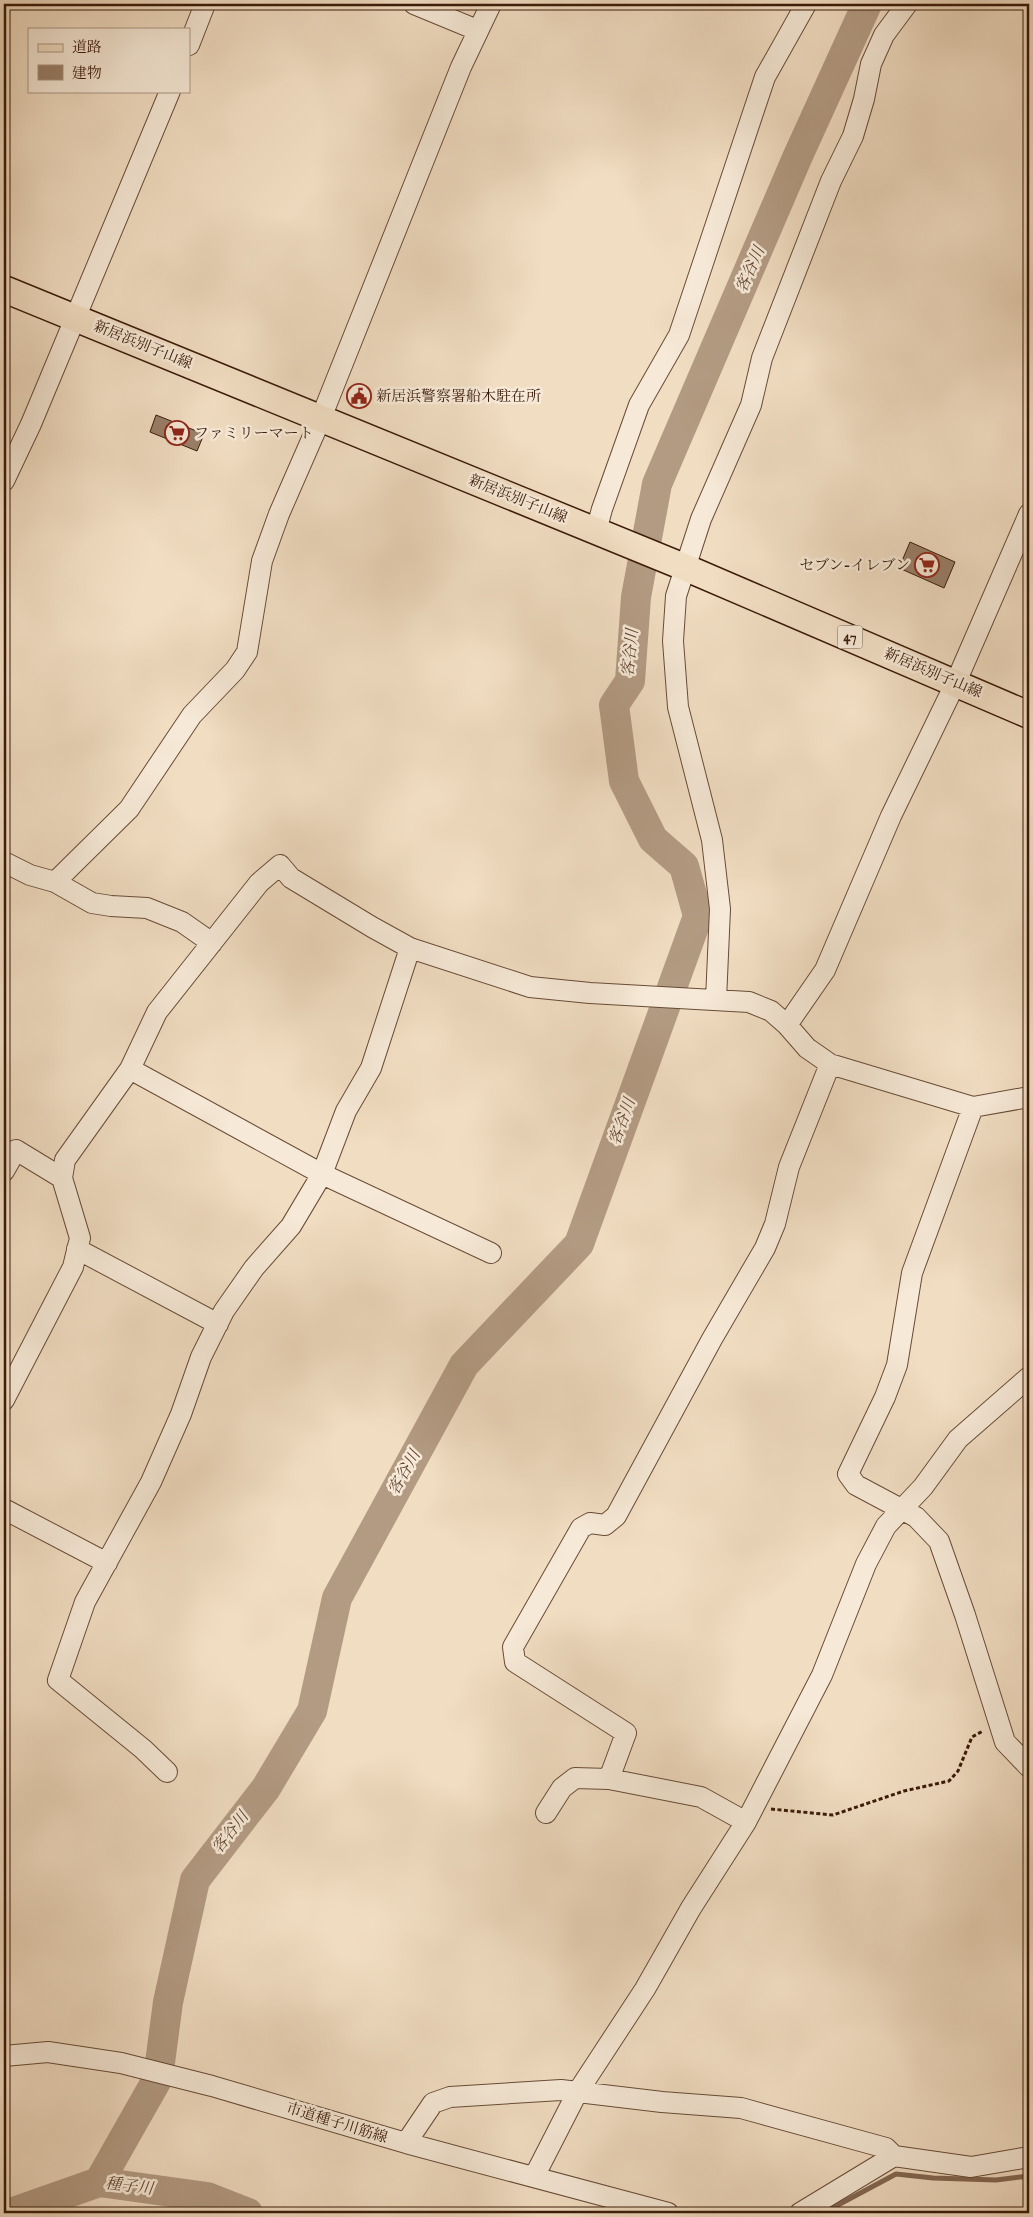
<svg xmlns="http://www.w3.org/2000/svg" width="1033" height="2217" viewBox="0 0 1033 2217" font-family="'IM FELL English','Noto Serif JP',serif">
	<style>
		.lines { fill: none; stroke-linecap: round; stroke-linejoin: round }
		.stream { stroke: #836752; stroke-width: 5 }
		.river { stroke: #b39b83; stroke-width: 30 }
		.building { fill: #9a7f69; stroke: #3b1a09 }
		.minor-casing { stroke: #684b37; stroke-width: 22 }
		.major-casing { stroke: #3b1a09; stroke-width: 29 }
		.path { stroke: #3b1a09; stroke-width: 3; stroke-dasharray: 4 2.5; stroke-linecap: butt }
		.minor { stroke: #f6e9d7; stroke-width: 20 }
		.major { stroke: #f1ddc2; stroke-width: 26 }
		.labels { text-anchor: middle; dominant-baseline: central; stroke-width: 5; stroke-linejoin: round; paint-order: stroke }
		.shield { fill: #f6e9d7; stroke: #735847; stroke-width: 1 }
		.shield-label { font-size: 14px; font-weight: bold; fill: #3b1a09 }
		.street-label { font-size: 15px; fill: #3b1a09; stroke: #f6e9d7 }
		.poi-label { font-size: 15px; fill: #3b1a09; stroke: #f6e9d7; text-anchor: start }
		.water-label { font-size: 16px; font-style: italic; fill: #654734; stroke: #f6e9d7 }
	</style>
	<rect width="100%" height="100%" fill="#f1ddc2"/>
	<filter id="stains"><feTurbulence type="fractalNoise" baseFrequency=".004" numOctaves="4"/><feColorMatrix values="0 0 0 0 .2 0 0 0 0 .09 0 0 0 0 .02 0 0 0 .5 -.17"/></filter>
	<radialGradient id="worn" r=".72"><stop offset=".6" stop-color="#630" stop-opacity="0"/><stop offset="1" stop-color="#630" stop-opacity=".3"/></radialGradient>
	<g class="lines">
		<!-- stream -->
		<path class="stream" d="M 823,2213 L 896,2174 L 933,2178 L 996,2180 L 1029,2176"/>
		<!-- river -->
		<path class="river" d="M 99,2182 L 158,2078 L 168,2002 L 195,1880 L 266,1788 L 312,1711 L 337,1598 L 464,1365 L 579,1244 L 698,916 L 684,866 L 653,839 L 624,781 L 614,705 L 630,681 L 636,597 L 657,484 L 797,158 L 867,4
			M 11,2213 L 99,2182 L 207,2197 L 248,2213"/>
	</g>
	<!-- building -->
	<path class="building" d="M 156,415 L 204,434 L 197,451 L 150,432 Z
		M 910,542 L 955,562 L 944,588 L 899,568 Z"/>
	<g class="lines">
		<defs>
			<path id="minor" d="M 414,4 L 477,30
				M 189,45 L 205,4
				M 4,481 L 31,424 L 170,91
				M 596,531 L 602,509 L 639,405 L 679,335 L 765,77 L 806,4
				M 4,862 L 30,875 L 55,882 L 92,903 L 111,906 L 147,908 L 182,922 L 212,943
				M 55,882 L 129,809 L 192,715 L 235,670 L 247,652 L 262,561 L 279,514 L 321,418 L 461,67 L 491,4
				M 716,1000 L 720,909 L 712,840 L 678,707 L 673,641 L 676,596 L 701,519 L 751,405 L 762,358 L 831,181 L 853,136 L 864,99 L 871,64 L 884,35 L 907,4
				M 787,1025 L 825,970 L 891,816 L 956,682 L 1029,514
				M 130,1069 L 322,1174 L 491,1253
				M 973,1107 L 912,1273 L 897,1365 L 885,1397 L 848,1474 L 856,1485 L 916,1517 L 939,1541 L 965,1615 L 1005,1742 L 1029,1767
				M 4,1171 L 16,1150 L 62,1178
				M 77,1249 L 218,1324
				M 4,1400 L 73,1267 L 80,1238 L 62,1178 L 65,1160 L 130,1069 L 157,1012 L 259,883 L 280,865 L 291,878 L 372,927 L 410,948 L 530,987 L 590,993 L 749,1002 L 771,1011 L 787,1025 L 807,1048 L 830,1064 L 973,1107 L 1029,1097
				M 4,1509 L 107,1563
				M 167,1772 L 143,1749 L 58,1680 L 85,1602 L 151,1482 L 181,1414 L 201,1357 L 224,1311 L 254,1268 L 291,1226 L 322,1174 L 346,1111 L 371,1068 L 410,948
				M 609,1779 L 626,1733 L 515,1662 L 513,1647 L 581,1528 L 590,1523 L 605,1525 L 616,1516 L 712,1339 L 765,1248 L 775,1224 L 789,1167 L 830,1064
				M 546,1813 L 562,1788 L 575,1778 L 609,1779 L 701,1797 L 746,1822
				M 4,2056 L 48,2052 L 121,2063 L 212,2086 L 406,2143 L 668,2213
				M 406,2143 L 433,2103 L 450,2097 L 561,2090 L 662,2102 L 741,2108 L 886,2148 L 894,2156
				M 534,2177 L 577,2093 L 645,1989 L 691,1908 L 746,1822 L 822,1675 L 866,1564 L 886,1526 L 923,1487 L 958,1439 L 1029,1377
				M 800,2213 L 894,2156 L 971,2167 L 1029,2157"/>
			<path id="major" d="M 4,289 L 684,567 L 1029,715"/>
		</defs>
		<!-- minor casing -->
		<use href="#minor" class="minor-casing"/>
		<!-- major casing -->
		<use href="#major" class="major-casing"/>
		<!-- path -->
		<path class="path" d="M 771,1809 L 833,1815 L 904,1791 L 949,1781 L 958,1771 L 972,1737 L 983,1731"/>
		<!-- minor -->
		<use href="#minor" class="minor"/>
		<!-- major -->
		<use href="#major" class="major"/>
	</g>
	<!-- icons -->
	<defs>
		<symbol id="civic-ring" viewBox="-11 -11 22 22"><circle r="9.5" fill="#f6e9d7" stroke="#8f2418" stroke-width="1.5"/><path d="M-.6-6.5H3V-4.5H.6V-3L4-1V1h2V6H-6V1h2V-1L-.6-3ZM-1.2 2.5V6h2.4V2.5Z" fill="#8f2418"/></symbol>
		<symbol id="supermarket-ring" viewBox="-11 -11 22 22"><circle r="9.5" fill="#f6e9d7" stroke="#8f2418" stroke-width="1.5"/><path d="M-6-5.5h2.5l.6 2H6L4.5 2H-2.5L-4.4-4H-6ZM-1.5 3.2a1.3 1.3 0 1 0 .1 0ZM3 3.2a1.3 1.3 0 1 0 .1 0Z" fill="#8f2418"/></symbol>
	</defs>
	<g fill-rule="evenodd">
		<use href="#civic-ring" x="345" y="382" width="28" height="28"/>
		<use href="#supermarket-ring" x="163" y="419" width="28" height="28"/>
		<use href="#supermarket-ring" x="913" y="551" width="28" height="28"/>
	</g>
	<g class="labels">
		<!-- shield labels -->
		<rect class="shield" x="837.5" y="625.5" width="25" height="23" rx="4"/>
		<g class="shield-label">
			<text x="850" y="637">47</text>
		</g>
		<!-- street labels -->
		<g class="street-label">
			<text transform="translate(143 345) rotate(22)">新居浜別子山線</text>
			<text transform="translate(518 499) rotate(22)">新居浜別子山線</text>
			<text transform="translate(933 673) rotate(23)">新居浜別子山線</text>
			<text transform="translate(337 2123) rotate(17)">市道種子川筋線</text>
		</g>
		<!-- poi labels -->
		<g class="poi-label">
			<text x="376" y="396">新居浜警察署船木駐在所</text>
			<text x="194" y="433">ファミリーマート</text>
			<text x="910" y="565" text-anchor="end">セブン-イレブン</text>
		</g>
		<!-- water labels -->
		<g class="water-label">
			<text transform="translate(751 270) rotate(-66)">客谷川</text>
			<text transform="translate(631 653) rotate(-84)">客谷川</text>
			<text transform="translate(623 1122) rotate(-70)">客谷川</text>
			<text transform="translate(405 1473) rotate(-61)">客谷川</text>
			<text transform="translate(231 1833) rotate(-52)">客谷川</text>
			<text transform="translate(129 2187) rotate(7)">種子川</text>
		</g>
	</g>
	<!-- margin -->
	<rect width="1033" height="2217" fill="none" stroke="#f1ddc2" stroke-width="20"/>
	<rect x="5" y="5" width="1023" height="2207" fill="none" stroke="#3b1a09" stroke-width="2.5"/>
	<rect x="10" y="10" width="1013" height="2197" fill="none" stroke="#3b1a09"/>
	<!-- legend -->
	<rect x="28" y="28" width="162" height="65" fill="#f6e9d7" stroke="#ab9685"/>
	<rect x="38" y="44" width="25" height="8" fill="#f1ddc2" stroke="#ab9685"/>
	<text x="72" y="52" font-size="15" fill="#3b1a09">道路</text>
	<rect x="38" y="65" width="25" height="15" fill="#9a7f69" stroke="#ab9685"/>
	<text x="72" y="78" font-size="15" fill="#3b1a09">建物</text>
	<rect width="100%" height="100%" filter="url(#stains)"/>
	<rect width="100%" height="100%" fill="url(#worn)"/>
</svg>
